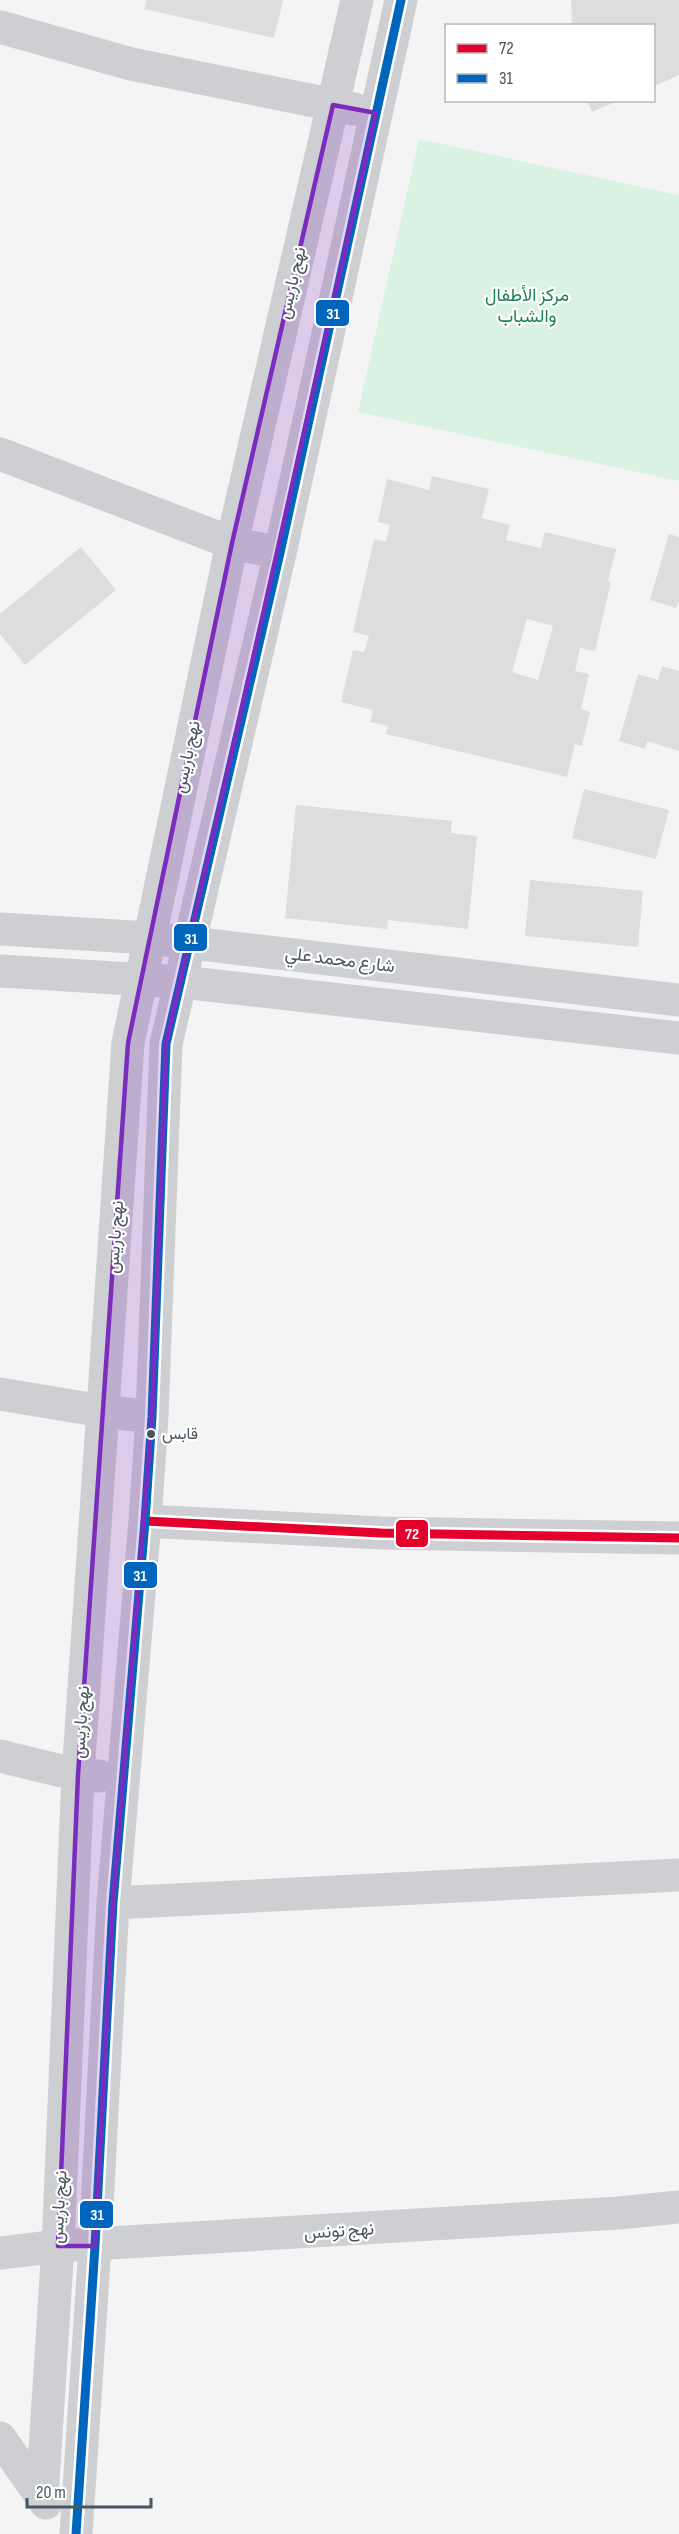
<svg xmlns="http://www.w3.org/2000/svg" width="679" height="2534" viewBox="0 0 679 2534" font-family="'Sofia Sans Condensed',Vazirmatn,sans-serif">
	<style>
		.green { fill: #d9f2e3 }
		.building { fill: #ddddde; fill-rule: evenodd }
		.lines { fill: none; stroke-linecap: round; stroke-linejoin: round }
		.minor { stroke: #cdcfd2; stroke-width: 33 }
		.tertiary { stroke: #cdcfd2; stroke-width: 33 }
		.bus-1-casing { stroke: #fff; stroke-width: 14 }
		.bus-2-casing { stroke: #fff; stroke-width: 14 }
		.bus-1 { stroke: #e4002b; stroke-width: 9 }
		.bus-2 { stroke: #0065bd; stroke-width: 9 }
		.marked { fill: #7b2cbf; fill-opacity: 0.2; stroke: #7b2cbf; stroke-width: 4.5; stroke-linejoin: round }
		.bus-dot { fill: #4a5560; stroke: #fff; stroke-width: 2 }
		.labels { text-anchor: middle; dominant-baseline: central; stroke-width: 4.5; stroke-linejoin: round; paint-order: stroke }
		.bus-label { font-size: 16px; fill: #4a5560; stroke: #fff; text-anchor: start }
		.street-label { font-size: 18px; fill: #4a5560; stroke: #fff }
		.park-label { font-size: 18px; fill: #18844f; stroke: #fff }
		.line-badge { stroke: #fff; stroke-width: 2 }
		.badge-label { font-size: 16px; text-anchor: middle; font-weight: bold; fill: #fff }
	</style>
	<rect width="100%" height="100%" fill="#f4f4f4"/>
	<!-- green -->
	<path class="green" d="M 419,139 L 679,195 L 679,481 L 358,412 Z"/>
	<!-- building -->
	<path class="building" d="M 147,0 L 283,0 L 274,38 L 144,9 Z
		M 571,0 L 679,0 L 679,75 L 654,86 L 654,26 L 572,26 Z
		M 587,100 L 620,100 L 592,112 Z
		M 432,476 L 489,489 L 482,518 L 510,525 L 506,540 L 541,548 L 545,532 L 616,549 L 608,581 L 611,582 L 595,651 L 580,648 L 575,671 L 589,674 L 581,709 L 590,712 L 582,746 L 575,744 L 567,777 L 386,734 L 388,726 L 370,722 L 373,710 L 341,702 L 353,650 L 364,652 L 369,636 L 353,632 L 374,539 L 386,542 L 390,525 L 378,522 L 387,479 L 429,490 ZM 527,619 L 553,626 L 538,680 L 512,672 Z
		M 669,534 L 679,537 L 679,601 L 676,608 L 650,600 Z
		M 81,547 L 116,590 L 25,665 L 0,634 L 0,614 Z
		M 662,666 L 679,671 L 679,751 L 647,741 L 645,749 L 619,741 L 638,674 L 658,680 Z
		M 584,789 L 669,810 L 656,859 L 572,838 Z
		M 296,805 L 452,821 L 451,833 L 477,836 L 468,929 L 388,920 L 387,929 L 285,918 Z
		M 530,880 L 643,891 L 638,947 L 525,936 Z"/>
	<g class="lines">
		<!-- minor -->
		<path class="minor" d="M 0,27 L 131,64 L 354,109
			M 0,454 L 232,543 L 280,553
			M 0,1394 L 102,1411 L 152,1417
			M 145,1521 L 381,1533 L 679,1538
			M 0,1756 L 78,1775 L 99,1776
			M 113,1903 L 679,1875
			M 0,2253 L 58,2246 L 619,2213 L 679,2207
			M 0,2438 L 46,2503
			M 42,2497 L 58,2246 L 78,1775 L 128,1043 L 232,543 L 357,0
			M 76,2534 L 95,2246 L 113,1903 L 145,1521 L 152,1417 L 166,1044 L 280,553 L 401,0"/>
		<!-- tertiary -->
		<path class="tertiary" d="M 0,929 L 149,938 L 679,1000
			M 0,971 L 181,982 L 679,1038"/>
		<defs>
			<path id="bus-1" d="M 145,1521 L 381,1533 L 679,1538"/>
			<path id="bus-2" d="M 76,2534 L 95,2246 L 113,1903 L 145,1521 L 152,1417 L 166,1044 L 280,553 L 401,0"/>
		</defs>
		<!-- bus-1 casing -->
		<use href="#bus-1" class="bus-1-casing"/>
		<!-- bus-2 casing -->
		<use href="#bus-2" class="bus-2-casing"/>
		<!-- bus-1 -->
		<use href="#bus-1" class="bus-1"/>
		<!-- bus-2 -->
		<use href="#bus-2" class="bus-2"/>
	</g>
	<!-- marked area -->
	<path class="marked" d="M 333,105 L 376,113 L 166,1044 L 152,1417 L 113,1903 L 95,2246 L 58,2246 L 78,1775 L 128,1043 L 232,543 Z"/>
	<!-- markers -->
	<circle class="bus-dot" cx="151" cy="1434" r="5"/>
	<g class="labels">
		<!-- bus labels -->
		<g class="bus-label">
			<text x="162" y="1434">قابس</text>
		</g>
		<!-- street labels -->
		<g class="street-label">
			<text transform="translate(292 283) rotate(-77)">نهج باريس</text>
			<text transform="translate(187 757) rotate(-78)">نهج باريس</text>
			<text transform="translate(340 960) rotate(7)">شارع محمد علي</text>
			<text transform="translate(115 1237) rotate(-86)">نهج باريس</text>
			<text transform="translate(81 1722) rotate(-86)">نهج باريس</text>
			<text transform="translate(59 2207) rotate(-87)">نهج باريس</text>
			<text transform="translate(339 2231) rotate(-4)">نهج تونس</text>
		</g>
		<!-- park labels -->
		<g class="park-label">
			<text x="527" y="295">مركز الأطفال<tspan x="527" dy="21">والشباب</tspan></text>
		</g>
	</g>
	<g class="line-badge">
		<rect x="315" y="299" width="35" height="28" rx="6" fill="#0065bd"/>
		<rect x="173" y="923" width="35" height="29" rx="6" fill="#0065bd"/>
		<rect x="395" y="1519" width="34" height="29" rx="6" fill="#e4002b"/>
		<rect x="123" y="1561" width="35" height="28" rx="6" fill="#0065bd"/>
		<rect x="79" y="2200" width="35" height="29" rx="6" fill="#0065bd"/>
	</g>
	<g class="badge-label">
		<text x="333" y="319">31</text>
		<text x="191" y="944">31</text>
		<text x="412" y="1539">72</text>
		<text x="140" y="1581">31</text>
		<text x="97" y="2220">31</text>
	</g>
	<!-- legend -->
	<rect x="445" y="24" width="210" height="78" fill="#ffffff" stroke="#b7bbbf" stroke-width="1.5"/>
	<rect x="457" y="44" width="30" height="9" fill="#e4002b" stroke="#b7bbbf" stroke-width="1.5"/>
	<text x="499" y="54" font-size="18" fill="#4a5560">72</text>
	<rect x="457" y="74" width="30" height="9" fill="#0065bd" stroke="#b7bbbf" stroke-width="1.5"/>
	<text x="499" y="84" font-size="18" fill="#4a5560">31</text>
	<!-- scale -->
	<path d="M27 2498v9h124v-9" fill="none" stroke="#4a5560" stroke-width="3"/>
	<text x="36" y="2498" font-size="18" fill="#4a5560" stroke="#ffffff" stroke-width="4.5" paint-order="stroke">20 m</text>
</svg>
